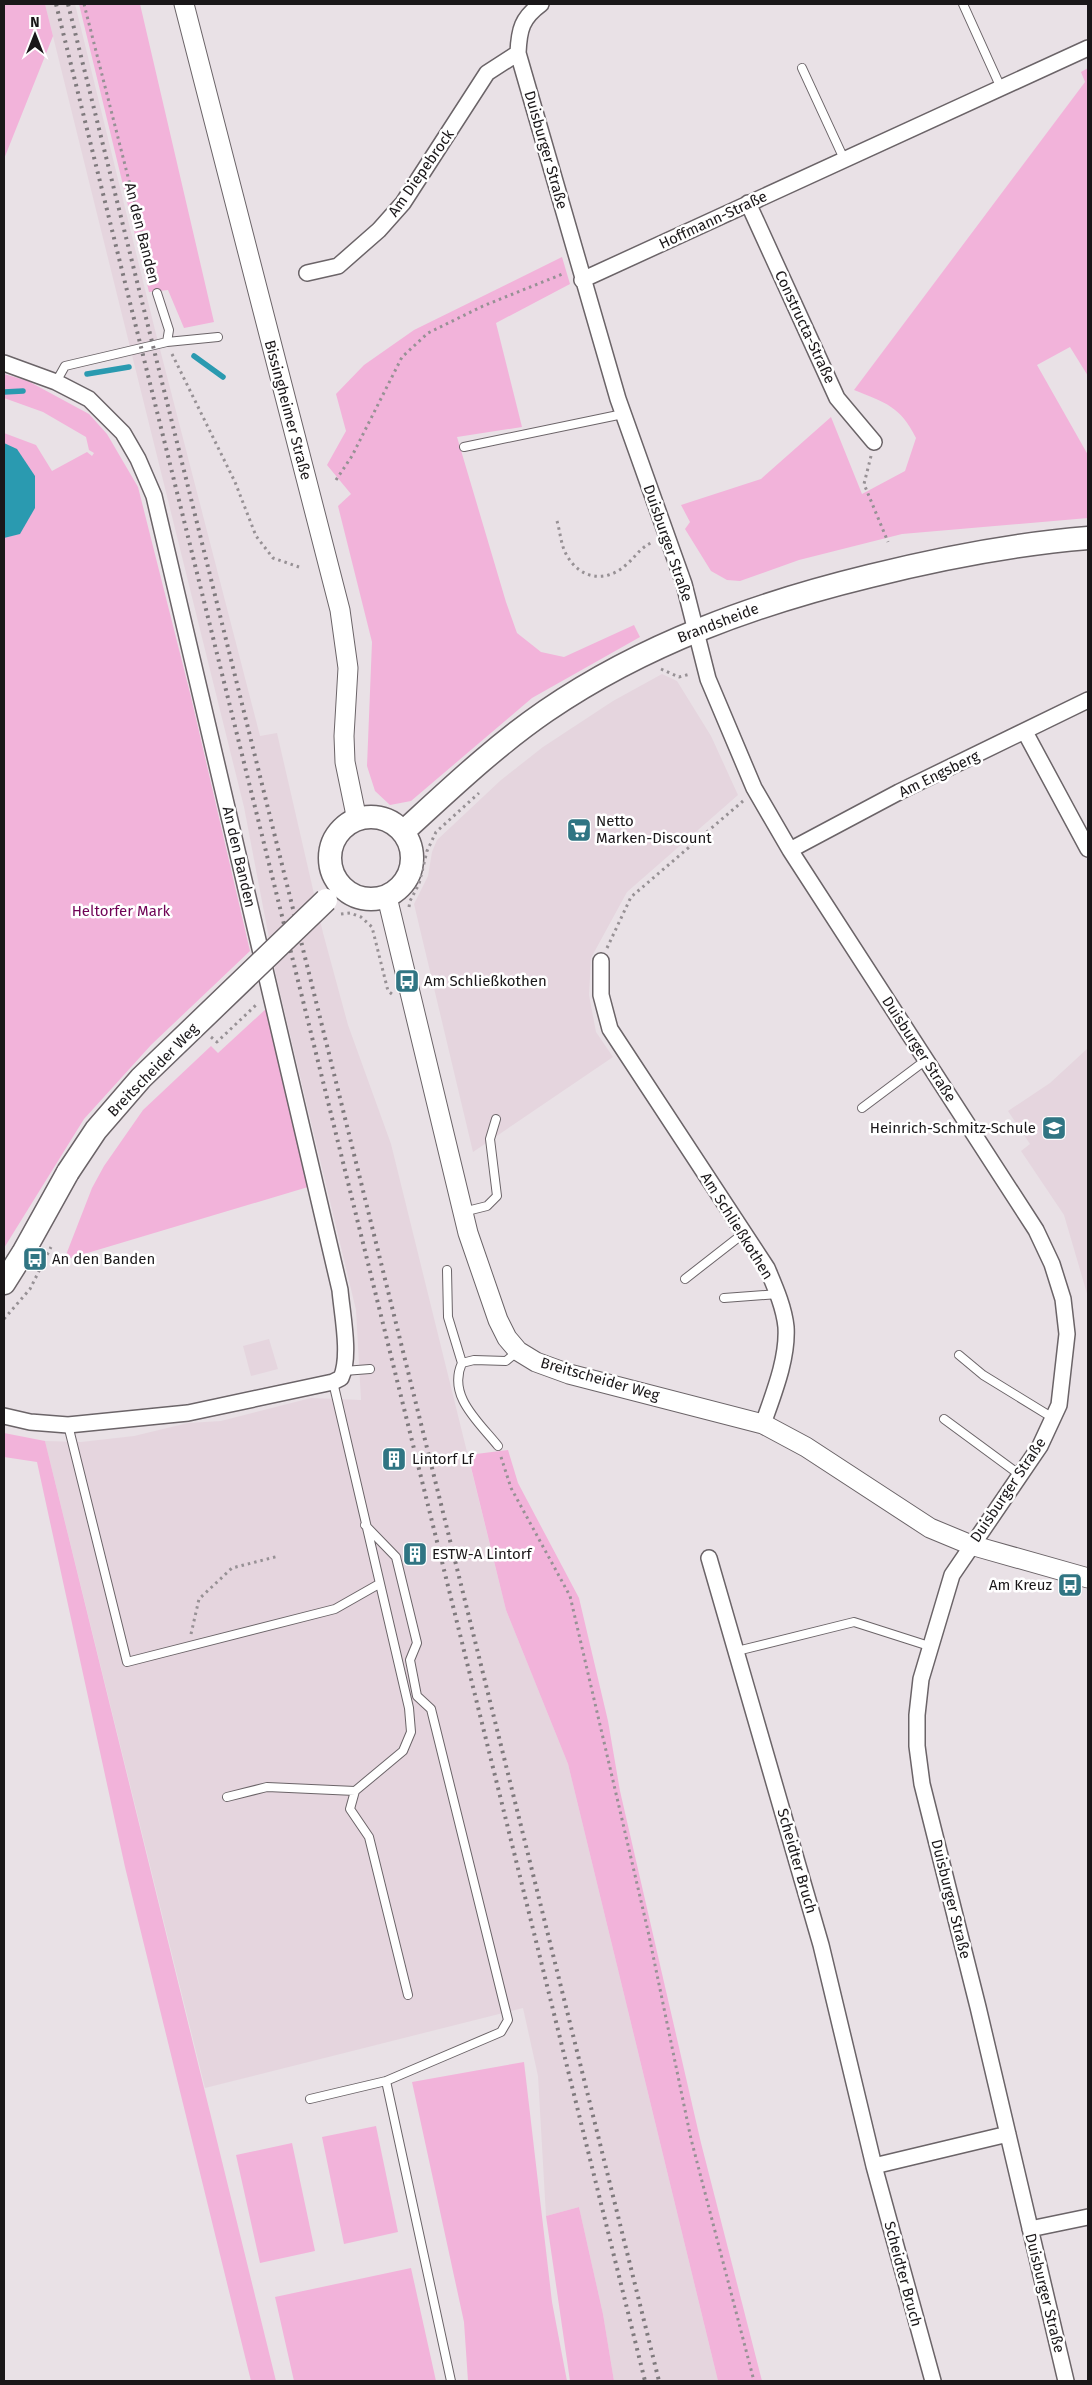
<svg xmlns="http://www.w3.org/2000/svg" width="1092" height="2385" viewBox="0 0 1092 2385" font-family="'Fira Sans',sans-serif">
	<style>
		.built { fill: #e5d5de }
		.green { fill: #f2b3da }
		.water { fill: #2a9ab0 }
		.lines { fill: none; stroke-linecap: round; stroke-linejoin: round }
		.stream { stroke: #2a9ab0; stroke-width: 5.5 }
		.service-casing { stroke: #6b6468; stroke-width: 10 }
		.minor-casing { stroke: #6b6468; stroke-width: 18 }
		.tertiary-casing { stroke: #6b6468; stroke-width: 21 }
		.secondary-casing { stroke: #6b6468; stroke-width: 25 }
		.path { stroke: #979195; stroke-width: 3; stroke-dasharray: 2.5 4; stroke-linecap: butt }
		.service { stroke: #fff; stroke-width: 8 }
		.minor { stroke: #fff; stroke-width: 15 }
		.tertiary { stroke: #fff; stroke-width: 19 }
		.secondary { stroke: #fff; stroke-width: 22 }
		.rail { stroke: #7f7a7d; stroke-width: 4; stroke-dasharray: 2.5 5; stroke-linecap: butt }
		.secondary-bridge-casing { stroke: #6b6468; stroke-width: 25; stroke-linecap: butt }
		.secondary-bridge { stroke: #fff; stroke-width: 22 }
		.labels { text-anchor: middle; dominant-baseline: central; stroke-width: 5; stroke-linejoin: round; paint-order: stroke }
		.street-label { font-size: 15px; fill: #1a1719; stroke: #fff }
		.poi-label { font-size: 15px; fill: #1a1719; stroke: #fff; text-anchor: start }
		.park-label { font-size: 15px; fill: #700356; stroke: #fff }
	</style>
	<rect width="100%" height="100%" fill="#e9e1e6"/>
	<!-- built -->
	<path class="built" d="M 45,4 L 75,4 L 155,330 L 260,736 L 277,733 L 323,933 L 348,1025 L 391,1144 L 506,1610 L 568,1764 L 718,2381 L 614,2381 L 603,2314 L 579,2207 L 546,2216 L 538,2076 L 523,2008 L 205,2088 L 45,1441 L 81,1442 L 134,1436 L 188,1423 L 221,1421 L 311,1398 L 361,1400 L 356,1310 L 277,980 L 244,807 Z
		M 662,674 L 677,681 L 711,736 L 738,795 L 627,892 L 591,958 L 589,995 L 596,1032 L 613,1057 L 473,1152 L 414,904 L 428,876 L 432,852 L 437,840 L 501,780 L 543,747 L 613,701 Z
		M 1088,1048 L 1088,1297 L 1064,1215 L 1021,1151 L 1030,1144 L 1008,1111 L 1050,1083 Z
		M 269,1339 L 278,1369 L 251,1376 L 243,1346 Z"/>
	<!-- green -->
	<path class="green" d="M 4,4 L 45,4 L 53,36 L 4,159 Z
		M 79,4 L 140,4 L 214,322 L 184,328 L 168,290 L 149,292 Z
		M 1088,68 L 1088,376 L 1070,347 L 1037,365 L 1088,455 L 1088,518 L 902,534 L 799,560 L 740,581 L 727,580 L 711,571 L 685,529 L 690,522 L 681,505 L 761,479 L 831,417 L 862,494 L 905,471 L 916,438 C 900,406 886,403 854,390 L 1085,82 L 1081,72 Z
		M 562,257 L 570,284 L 496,323 L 522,427 L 457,437 L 506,602 L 517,633 L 541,652 L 564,657 L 634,625 L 640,637 L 532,698 L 411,801 L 390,805 L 375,791 L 367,766 L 372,642 L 338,506 L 351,494 L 327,465 L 346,431 L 336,394 L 364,365 L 414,330 Z
		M 4,374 L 28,381 L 89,414 L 107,434 L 138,487 L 191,697 L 250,951 L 151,1045 L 84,1119 L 4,1248 L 4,433 L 36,445 L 52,471 L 87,452 L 92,456 L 94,453 L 89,450 L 86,437 L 43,412 L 4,398 Z
		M 267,1008 L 308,1187 L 64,1260 L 92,1188 L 104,1166 L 143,1110 L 211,1046 L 218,1053 Z
		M 4,1433 L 45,1441 L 276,2381 L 251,2381 L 125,1867 L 37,1462 L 4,1457 Z
		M 508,1450 L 518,1483 L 579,1598 L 608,1721 L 620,1791 L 701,2143 L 762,2381 L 718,2381 L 568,1764 L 506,1610 L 468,1455 Z
		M 524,2062 L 552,2302 L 567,2381 L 468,2381 L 464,2322 L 412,2082 Z
		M 376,2126 L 398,2232 L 344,2244 L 322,2137 Z
		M 292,2143 L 315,2251 L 260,2263 L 236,2155 Z
		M 579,2207 L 603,2314 L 614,2381 L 570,2381 L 546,2216 Z
		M 411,2268 L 436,2381 L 294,2381 L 275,2297 Z"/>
	<!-- water -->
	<path class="water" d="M 4,443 L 17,449 L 35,476 L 35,508 L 20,534 L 4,538 Z"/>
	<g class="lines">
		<!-- stream -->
		<path class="stream" d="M 194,356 L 223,377
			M 87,374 L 129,367
			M 4,392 L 23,391"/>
		<defs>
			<path id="service" d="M 963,4 L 1001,88
				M 802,68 L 844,159
				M 167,342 L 218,337
				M 56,382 L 65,366 L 167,342 L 169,330 L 157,293
				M 464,447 L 623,414
				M 862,1108 L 926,1060
				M 463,1212 L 487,1206 L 497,1196 L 490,1139 L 496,1119
				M 447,1270 L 448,1317 L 462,1363
				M 685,1279 L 744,1233
				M 724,1298 L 778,1294
				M 959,1355 L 983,1375 L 1053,1418
				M 344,1371 L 370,1369
				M 944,1419 L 1020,1475
				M 68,1425 L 127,1662 L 335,1609 L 379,1584
				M 498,1446 C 479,1422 447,1396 462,1363 L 474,1360 L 506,1361 L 518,1351
				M 737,1651 L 854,1622 L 929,1646
				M 355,1791 L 350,1809 L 369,1837 L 408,1995
				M 227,1797 L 267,1787 L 355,1791 L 403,1751 L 411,1732 L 409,1708 L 333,1382
				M 386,2081 L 451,2381
				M 310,2099 L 386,2081 L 501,2032 L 508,2020 L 431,1709 L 417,1696 L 410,1660 L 417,1643 L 396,1557 L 365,1525"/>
			<path id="minor" d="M 541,4 C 522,18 519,29 518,53 L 618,399 L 684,584 L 708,679 L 754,788 L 790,850 L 1036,1230 L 1052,1264 L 1063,1299 L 1067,1334 L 1059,1405 L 1040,1446 L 952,1575 L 921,1679 L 917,1715 L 917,1746 L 922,1784 L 978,2007 L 1066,2381
				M 748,203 L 837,398 L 874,442
				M 307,273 L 338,266 L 379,230 L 403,203 L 487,73 L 518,53
				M 582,280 L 1088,48
				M 4,363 L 56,382 L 89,399 L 123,433 L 138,459 L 154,496 L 340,1290 C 342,1314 351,1356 341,1378 L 333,1382 L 188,1413 L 68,1425 L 30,1422 L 4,1416
				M 1025,732 L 1088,849
				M 790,850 L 899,792 L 1088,700
				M 601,961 L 601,995 L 610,1029 L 767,1268 C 775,1287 784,1307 786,1327 C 788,1359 773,1395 763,1424
				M 709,1558 L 821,1945 L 874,2166 L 933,2381
				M 874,2166 L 1008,2134
				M 1030,2229 L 1088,2217"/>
			<path id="tertiary" d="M 184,4 L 340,610 L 348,668 L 344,736 L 345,762 L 357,820
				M 387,897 L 468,1233 L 498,1320 L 507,1338 L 518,1351 L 536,1362 L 569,1374 L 763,1424 L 806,1447 L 930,1528 L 971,1545 L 1088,1578"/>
			<path id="secondary" d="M330 858a41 41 0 1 1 82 0a41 41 0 1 1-82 0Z
				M 403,832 C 449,790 495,746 546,711 C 644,644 755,604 870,576 C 942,558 1014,544 1088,538
				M 4,1283 L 23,1253 L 68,1172"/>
		</defs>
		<!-- service casing -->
		<use href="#service" class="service-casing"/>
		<!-- minor casing -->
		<use href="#minor" class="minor-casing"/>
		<!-- tertiary casing -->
		<use href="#tertiary" class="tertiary-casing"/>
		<!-- secondary casing -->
		<use href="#secondary" class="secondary-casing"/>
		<!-- path -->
		<path class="path" d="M 84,4 L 155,283
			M 172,354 L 235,482 L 256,536 L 273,558 L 299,567
			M 871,456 L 864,484 L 888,542
			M 336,480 L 352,456 L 402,357 L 428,333 L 483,306 L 565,273
			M 557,521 C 560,531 561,545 566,554 C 579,579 606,584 627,564 C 636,556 641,547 653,542
			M 661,669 L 679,677 L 690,674
			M 409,907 L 410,901 L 419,884 L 427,851 L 436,832 L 479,793
			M 341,914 L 350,913 L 361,917 L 372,927 L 388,991 L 392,994
			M 607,948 L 631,897 L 743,801
			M 211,1037 L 217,1042 L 256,1005
			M 4,1319 L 30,1289 L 51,1247
			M 501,1457 L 511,1488 L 570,1596 L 648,1931 L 691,2139 L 754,2381
			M 191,1634 L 199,1599 L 232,1568 L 279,1556"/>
		<!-- service -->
		<use href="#service" class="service"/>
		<!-- minor -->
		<use href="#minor" class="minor"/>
		<!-- tertiary -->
		<use href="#tertiary" class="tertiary"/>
		<!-- secondary -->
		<use href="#secondary" class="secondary"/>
		<!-- rail -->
		<path class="rail" d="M 56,4 L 645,2381
			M 68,4 L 659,2381"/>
		<defs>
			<path id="secondary-bridge" d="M 68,1172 L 96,1130 L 141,1078 L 326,900"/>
		</defs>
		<!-- secondary-bridge casing -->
		<use href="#secondary-bridge" class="secondary-bridge-casing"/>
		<!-- secondary-bridge -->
		<use href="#secondary-bridge" class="secondary-bridge"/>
	</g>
	<!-- icons -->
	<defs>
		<symbol id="supermarket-square" viewBox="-11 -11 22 22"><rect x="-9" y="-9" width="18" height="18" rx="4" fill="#307583" stroke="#fff"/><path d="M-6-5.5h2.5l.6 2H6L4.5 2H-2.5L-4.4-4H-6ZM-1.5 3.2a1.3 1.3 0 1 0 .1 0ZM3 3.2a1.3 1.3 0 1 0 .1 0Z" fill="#fff"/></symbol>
		<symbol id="bus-square" viewBox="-11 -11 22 22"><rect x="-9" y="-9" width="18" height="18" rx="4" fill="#307583" stroke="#fff"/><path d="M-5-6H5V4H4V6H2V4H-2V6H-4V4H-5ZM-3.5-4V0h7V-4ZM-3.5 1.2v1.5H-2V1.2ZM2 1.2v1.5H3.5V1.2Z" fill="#fff"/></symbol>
		<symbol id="school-square" viewBox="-11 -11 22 22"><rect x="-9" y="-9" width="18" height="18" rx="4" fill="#307583" stroke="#fff"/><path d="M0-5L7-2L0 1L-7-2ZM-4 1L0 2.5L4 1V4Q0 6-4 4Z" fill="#fff"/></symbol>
		<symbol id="building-square" viewBox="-11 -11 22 22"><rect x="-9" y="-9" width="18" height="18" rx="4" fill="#307583" stroke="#fff"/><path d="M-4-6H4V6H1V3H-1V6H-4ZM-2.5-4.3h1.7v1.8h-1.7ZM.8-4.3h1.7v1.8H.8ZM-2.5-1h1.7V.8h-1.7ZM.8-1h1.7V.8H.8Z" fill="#fff"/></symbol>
	</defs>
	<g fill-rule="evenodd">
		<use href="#supermarket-square" x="565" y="816" width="28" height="28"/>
		<use href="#bus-square" x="393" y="967" width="28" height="28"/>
		<use href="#school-square" x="1040" y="1114" width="28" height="28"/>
		<use href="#bus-square" x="21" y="1245" width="28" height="28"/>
		<use href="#building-square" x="380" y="1445" width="28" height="28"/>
		<use href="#building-square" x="401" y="1540" width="28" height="28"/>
		<use href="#bus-square" x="1056" y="1571" width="28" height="28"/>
	</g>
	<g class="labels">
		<!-- street labels -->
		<g class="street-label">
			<text transform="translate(546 150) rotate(74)">Duisburger Straße</text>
			<text transform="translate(421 173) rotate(-55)">Am Diepebrock</text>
			<text transform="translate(713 220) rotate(-25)">Hoffmann-Straße</text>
			<text transform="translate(142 233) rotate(76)">An den Banden</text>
			<text transform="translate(805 327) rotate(65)">Constructa-Straße</text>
			<text transform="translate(288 410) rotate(75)">Bissingheimer Straße</text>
			<text transform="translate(668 543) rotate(71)">Duisburger Straße</text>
			<text transform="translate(718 623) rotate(-21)">Brandsheide</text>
			<text transform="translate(939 774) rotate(-26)">Am Engsberg</text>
			<text transform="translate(239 857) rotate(77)">An den Banden</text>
			<text transform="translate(919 1049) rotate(57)">Duisburger Straße</text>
			<text transform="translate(153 1070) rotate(-46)">Breitscheider Weg</text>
			<text transform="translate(737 1226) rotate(58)">Am Schließkothen</text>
			<text transform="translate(600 1379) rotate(16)">Breitscheider Weg</text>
			<text transform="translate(1008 1490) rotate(-56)">Duisburger Straße</text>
			<text transform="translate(797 1861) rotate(74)">Scheidter Bruch</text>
			<text transform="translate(951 1899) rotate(76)">Duisburger Straße</text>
			<text transform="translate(903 2274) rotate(75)">Scheidter Bruch</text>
			<text transform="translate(1045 2293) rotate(76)">Duisburger Straße</text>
		</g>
		<!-- poi labels -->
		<g class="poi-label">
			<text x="596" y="821">Netto<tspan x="596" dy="17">Marken-Discount</tspan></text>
			<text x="424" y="981">Am Schließkothen</text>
			<text x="1036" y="1128" text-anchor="end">Heinrich-Schmitz-Schule</text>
			<text x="52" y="1259">An den Banden</text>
			<text x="412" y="1459">Lintorf Lf</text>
			<text x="432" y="1554">ESTW-A Lintorf</text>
			<text x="1052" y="1585" text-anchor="end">Am Kreuz</text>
		</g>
		<!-- park labels -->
		<g class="park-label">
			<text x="121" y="911">Heltorfer Mark</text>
		</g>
	</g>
	<!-- border -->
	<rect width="1092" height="2385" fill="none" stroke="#1a1719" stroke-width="10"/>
	<!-- north arrow -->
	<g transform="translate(35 35)" stroke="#ffffff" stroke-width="4" paint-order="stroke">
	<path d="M0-4L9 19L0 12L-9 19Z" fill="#1a1719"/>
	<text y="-8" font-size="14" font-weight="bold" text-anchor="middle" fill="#1a1719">N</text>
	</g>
</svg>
